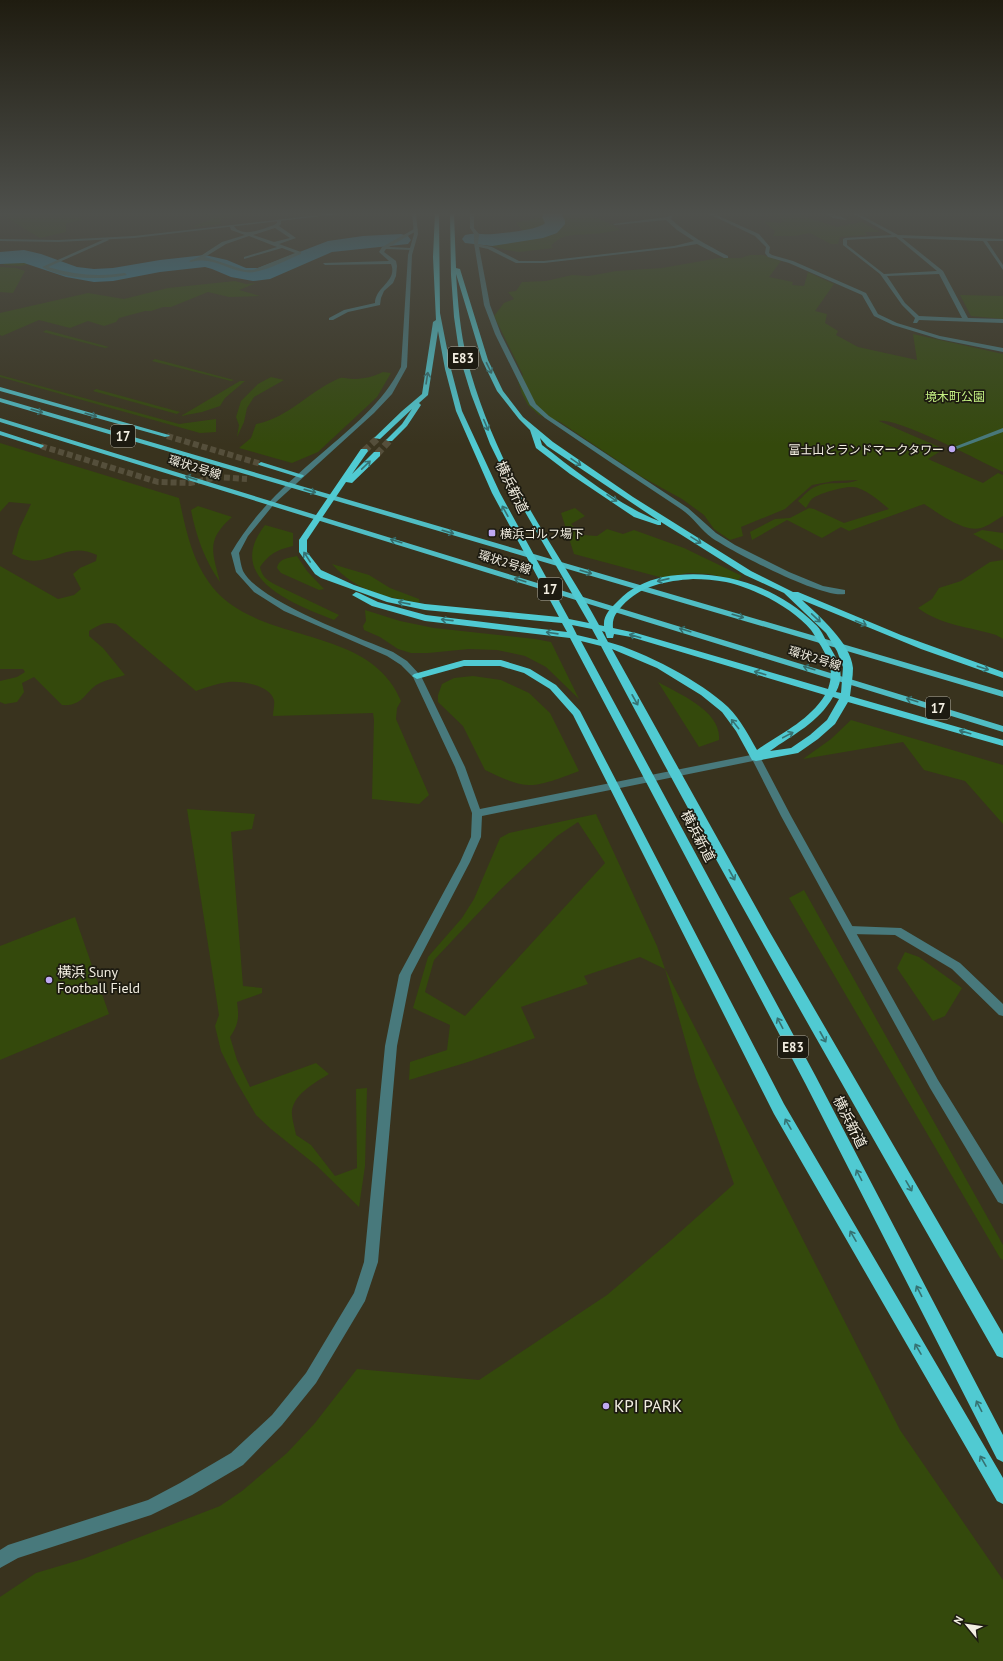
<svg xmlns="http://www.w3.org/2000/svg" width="1003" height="1661" viewBox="0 0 1003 1661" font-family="'PT Sans','Noto Sans JP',sans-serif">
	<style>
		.green { fill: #34490c; fill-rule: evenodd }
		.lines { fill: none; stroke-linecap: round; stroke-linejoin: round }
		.river { fill: #368bab; fill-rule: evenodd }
		.primary-tunnel { stroke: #554f3b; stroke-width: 6; stroke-dasharray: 6 3; stroke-linecap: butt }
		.trunk-tunnel { stroke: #554f3b; stroke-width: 7; stroke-dasharray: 7 3.5; stroke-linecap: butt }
		.pedestrian { fill: #48797c; fill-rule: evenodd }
		.minor { fill: #48797c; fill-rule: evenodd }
		.tertiary { fill: #48797c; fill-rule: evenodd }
		.primary { fill: #50bdc4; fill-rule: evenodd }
		.trunk { fill: #50cad2; fill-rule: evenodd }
		.oneway { stroke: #367272 }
		.oneway2 { stroke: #366c6a }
		.poi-dot { fill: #bfa9f4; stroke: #1d1b11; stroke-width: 1.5 }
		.labels { text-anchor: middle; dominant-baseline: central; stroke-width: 3.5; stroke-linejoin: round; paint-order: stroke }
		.far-park-label { font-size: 12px; fill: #c5f283; stroke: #1d1b11 }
		.far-poi-label { font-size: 12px; fill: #f2eee1; stroke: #1d1b11; text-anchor: end }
		.far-street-label { font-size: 12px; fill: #f2eee1; stroke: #1d1b11 }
		.shield { fill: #1d1b11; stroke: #b2afa3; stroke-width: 1 }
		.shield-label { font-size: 13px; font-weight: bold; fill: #f2eee1 }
		.street-label { font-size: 14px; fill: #f2eee1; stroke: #1d1b11 }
		.poi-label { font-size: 14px; fill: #f2eee1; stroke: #1d1b11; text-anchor: start }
		.near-poi-label { font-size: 17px; fill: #f2eee1; stroke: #1d1b11; text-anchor: start }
	</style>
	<rect width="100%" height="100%" fill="#39331e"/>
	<!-- green -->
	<path class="green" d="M 7,213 L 72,213 L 83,220 L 66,223 L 66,232 L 40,238 L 10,220 L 7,217 Z
		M 215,213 L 235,213 L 240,216 L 219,220 L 222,224 L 195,227 L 194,226 L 212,219 L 205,215 Z
		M 532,213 L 549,214 L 550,213 L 604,213 L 591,215 C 603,222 608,220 620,230 C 610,231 601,234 591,234 C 575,236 563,232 551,246 L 553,248 L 519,252 L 506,250 L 480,243 L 482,234 L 521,238 L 525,233 L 516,223 L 536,218 Z
		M 771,213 L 800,213 L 811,219 L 837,227 L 862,222 L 880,232 L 864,232 L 868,235 L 840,237 L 838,244 L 831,244 L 810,233 L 794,236 L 773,236 L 775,231 L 764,222 L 781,223 L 784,221 Z
		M 750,255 L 763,255 L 781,261 L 769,277 L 793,282 L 792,285 L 804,286 L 808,272 L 834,284 L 815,311 L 827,314 L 825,323 L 838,331 L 836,335 L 858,347 L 917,360 L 913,334 L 1003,354 L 1003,472 C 982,462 897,417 879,421 L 944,449 L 928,459 L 983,483 L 998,473 L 1003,475 L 1003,516 C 996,520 988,526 981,528 C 964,533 937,512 924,504 L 849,531 L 841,527 L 822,538 L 787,520 L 752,540 L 750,532 L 775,519 L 790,518 L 809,508 L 814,509 L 844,523 L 889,509 C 880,501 869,492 858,488 C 849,484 821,493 813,498 C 810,500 808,505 806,508 L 798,501 C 803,497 809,489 815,487 C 828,480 845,486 858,480 L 834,481 L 812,485 L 785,509 L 741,527 L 743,536 L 730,540 L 714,529 L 704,515 L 682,499 L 642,477 L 560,422 L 539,415 L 528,405 L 522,394 L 518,381 L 523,375 L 494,316 L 504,303 L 514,299 L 508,292 L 516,291 L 522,282 L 546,281 L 572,275 L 589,276 L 616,271 L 662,268 L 719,258 L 741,258 Z
		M 12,258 L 28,259 L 38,262 L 20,266 L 4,265 L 0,260 Z
		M 0,267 L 16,268 L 25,271 L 13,293 L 0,292 Z
		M 235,281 L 246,284 L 256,283 L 239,290 L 260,296 L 229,297 L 208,292 L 171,307 L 163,307 L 151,311 L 145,311 L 119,318 L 116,322 L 104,326 L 88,321 L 70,328 L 39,320 L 2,336 L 0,335 L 0,313 L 88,293 L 124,299 L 168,288 Z
		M 960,295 L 1003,296 L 1003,319 L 971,316 Z
		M 46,330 L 109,347 L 105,348 L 43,332 Z
		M 155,359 L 234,380 L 231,381 L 152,361 Z
		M 383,372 L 391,373 L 377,397 L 318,452 L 292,463 L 239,448 L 251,438 L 256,424 C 289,418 310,390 340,378 C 344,377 349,379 353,379 C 364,379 372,377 383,372 Z
		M 0,375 L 179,424 L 216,419 L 216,432 L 200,433 L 0,377 Z
		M 271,377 L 284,380 L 254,397 L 247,408 L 244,422 L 237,437 L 239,425 L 236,417 L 241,401 L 258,384 Z
		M 240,381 L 245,381 L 225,398 L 220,406 L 202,412 L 181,416 Z
		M 96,389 L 180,412 L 177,414 L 93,391 Z
		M 0,443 L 179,498 C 185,526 191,557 208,581 C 253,648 368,621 401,701 L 397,708 L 396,719 L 429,795 L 419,804 L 372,799 L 374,720 L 373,713 L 273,716 C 273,711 275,704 274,700 C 270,685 242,681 229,682 C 218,683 207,687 196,691 L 116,624 C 105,621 99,625 89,631 L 89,636 L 103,648 L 125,675 C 117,678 108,679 100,683 C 86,689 84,707 62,705 L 34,677 L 22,683 L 24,692 L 17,702 L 5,704 L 0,702 L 0,681 L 17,677 L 25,672 L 23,669 L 0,669 L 0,566 L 58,599 L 74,595 L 81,589 L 73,574 L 80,568 L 96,561 L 97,555 C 67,541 52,565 27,560 C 22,560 17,556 12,554 L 19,529 L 31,504 L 9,502 L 0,512 Z
		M 198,506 L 232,517 C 206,540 212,551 220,582 C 205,561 196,536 191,510 Z
		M 575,508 L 585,516 L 571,524 L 582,535 L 597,536 L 607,529 L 623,534 L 634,530 L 684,548 L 742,576 L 738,580 L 708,574 L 688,573 L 663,578 L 574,554 L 561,513 Z
		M 265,525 L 293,533 L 293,546 C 277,550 270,553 260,567 C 262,577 267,580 276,585 L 339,615 L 334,620 C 294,604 223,579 265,525 Z
		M 982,530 L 1003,533 L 1003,550 L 973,534 Z
		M 297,556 L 307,571 L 324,589 L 319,590 L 281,573 L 277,568 C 279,558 289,558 297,556 Z
		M 1003,560 L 1003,639 L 996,635 C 970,627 940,625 918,608 L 932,599 L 939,588 L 961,581 L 990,562 Z
		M 332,564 L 369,575 L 390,588 L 419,599 L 420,603 C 385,597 357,592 332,564 Z
		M 365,610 L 400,621 L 434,628 L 535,639 L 551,642 L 579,699 L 546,667 L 525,656 L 497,650 L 469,649 L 428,653 L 411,653 L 398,649 L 380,637 L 364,630 L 363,626 L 366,621 Z
		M 473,676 L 501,680 L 529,693 L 550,713 L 579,771 C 566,776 542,786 528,785 C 513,784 498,776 485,770 L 463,726 L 438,702 L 438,695 L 442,684 L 454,678 Z
		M 658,682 C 679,694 722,711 719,740 L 699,747 Z
		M 851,720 L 1003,765 L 1003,824 L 965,781 L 924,770 L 903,742 L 803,759 L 831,739 Z
		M 187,809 L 255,814 L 252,829 L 231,832 L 243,986 L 262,988 L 262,993 L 237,1002 C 239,1017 239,1024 230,1037 L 237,1060 L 250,1087 L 316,1063 L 329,1074 C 316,1082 295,1093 292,1110 C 291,1117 295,1128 296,1135 L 311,1145 L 335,1176 L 357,1168 L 356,1089 L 367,1088 L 365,1166 L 359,1207 L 317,1166 L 271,1129 L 256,1115 L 236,1081 L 221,1051 L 215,1026 L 219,1015 Z
		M 596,814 L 657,946 L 665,969 L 900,1430 L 1003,1580 L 1003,1661 L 0,1661 L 0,1597 L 36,1573 L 83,1559 L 220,1506 L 242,1491 L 287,1453 L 315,1423 L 357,1369 L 479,1380 L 607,1295 L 669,1242 L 734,1184 L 696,1078 L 665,969 L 640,957 L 584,976 L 588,984 L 521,1007 L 535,1038 L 468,1062 L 409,1080 L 410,1062 L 447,1050 L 450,1025 L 413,1008 L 428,957 L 462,918 L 474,899 L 500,838 L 509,833 ZM 578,822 L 605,863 L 465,1016 L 425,992 L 434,960 L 499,891 L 557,836 Z
		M 804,890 L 1003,1245 L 1003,1260 L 1000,1258 L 789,898 Z
		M 75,917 L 109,1014 L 0,1060 L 0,946 Z
		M 905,952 L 919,957 L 962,988 L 945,1016 L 933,1021 L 897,968 Z"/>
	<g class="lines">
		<!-- river -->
		<path class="river" d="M 544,213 L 563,213 L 562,216 L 565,220 L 565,224 L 557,233 L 543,238 L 492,246 L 465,243 L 462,239 L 465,235 C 475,232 483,235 493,234 C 505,233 538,230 545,223 L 542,217 Z
			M 401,234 L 408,236 L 411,240 L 408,244 L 332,252 L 270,279 L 253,281 L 231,277 L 212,269 L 205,267 L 160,272 L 113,281 L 94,282 L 66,277 L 24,263 L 0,264 L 0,252 L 24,250 L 41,254 L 77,267 L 94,269 L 113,268 L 160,260 L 205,255 L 227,260 L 246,268 L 258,268 L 328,241 L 363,236 Z"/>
		<!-- primary-tunnel -->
		<path class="primary-tunnel" d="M 167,436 L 261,464
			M 41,446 L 158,482 L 190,483 L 218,477 L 247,479"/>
		<!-- trunk-tunnel -->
		<path class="trunk-tunnel" d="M 364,451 L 378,438
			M 377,454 L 390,440"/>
		<!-- pedestrian -->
		<path class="pedestrian" d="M 1003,428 L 1003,432 L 954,450 L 949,449 Z"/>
		<!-- minor -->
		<path class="minor" d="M 470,213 L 474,213 L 474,228 L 479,234 L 478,244 L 492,247 L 519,261 L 544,261 L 674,246 L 694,241 L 677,230 L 666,220 L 615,225 L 613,224 L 667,217 L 670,215 L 672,216 L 671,219 C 688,235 707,245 728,256 L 728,258 L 724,258 L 697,244 L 674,248 L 544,263 L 516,263 L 488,249 L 479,247 L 490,305 L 501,334 L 536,404 L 549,416 L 688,508 L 716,533 L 735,545 L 789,572 L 823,586 L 845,590 L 845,594 C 822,599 733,552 712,538 C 701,530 693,517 681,509 C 636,479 590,449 545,418 L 530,405 L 495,334 L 484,305 L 474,243 L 474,234 L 470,228 Z
			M 707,213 L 712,213 L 759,234 L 770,247 L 769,253 L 772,255 L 793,261 L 866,293 L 878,314 L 897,323 L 940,336 L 1003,348 L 1003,352 L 939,339 L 893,325 L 874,316 L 862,295 L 789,263 L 768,257 L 765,253 L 766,247 L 755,236 Z
			M 825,213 L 830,213 L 847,219 L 845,220 L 833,218 Z
			M 852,213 L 857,213 L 898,235 L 1003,239 L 1003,241 L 987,241 L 1003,265 L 1003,270 L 983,241 L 902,238 L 943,271 L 968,318 L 1003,319 L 1003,323 L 919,320 L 917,323 L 913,323 L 915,318 L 902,305 L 880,274 L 843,245 L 843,239 L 845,238 L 892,235 ZM 896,237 L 937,271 L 884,274 L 847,245 L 847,240 ZM 939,274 L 962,318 L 919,316 L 905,303 L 887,276 Z
			M 277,220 L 281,221 L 281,224 L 279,226 L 296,238 L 279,244 L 301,252 L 301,254 C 286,260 260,275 245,272 C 224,269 213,256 191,262 L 189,261 L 199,257 L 222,242 L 245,235 L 231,230 L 229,225 L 233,225 C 242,239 262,229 274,225 L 277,223 ZM 275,228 L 290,238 L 274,242 L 253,235 ZM 249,236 L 277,247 L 244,257 L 244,259 L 282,248 L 295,253 L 253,270 L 245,270 L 205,257 L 226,244 Z
			M 416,228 L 418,230 L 389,247 L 411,248 L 413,250 L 386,249 L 384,252 L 396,261 L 397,266 L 396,276 L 393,283 L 384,291 L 381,298 L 380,305 L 348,312 L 333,320 L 329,320 L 329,318 L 344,310 L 375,303 C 375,287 398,281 391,264 L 325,265 L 323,263 L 389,261 L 379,252 L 382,247 Z
			M 107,238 L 109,240 L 48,267 C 75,275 98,277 125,273 L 127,275 C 103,280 63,280 42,267 Z
			M 850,926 L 901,928 L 960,963 L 1003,1004 L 1003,1016 L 999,1015 L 952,969 L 895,935 L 850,934 L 846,933 L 845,930 L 846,927 Z"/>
		<!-- tertiary -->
		<path class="tertiary" d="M 337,213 L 347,213 L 134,238 L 58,242 L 0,241 L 0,239 L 58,240 L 134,236 Z
			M 412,213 L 416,213 L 418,234 L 412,255 L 407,367 L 392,394 L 374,413 L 275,503 L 248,536 L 239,553 C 240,559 241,566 243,571 C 258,601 360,638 393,652 L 407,661 L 421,676 L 465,767 L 480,809 L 756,754 L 759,755 L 791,816 L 938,1080 L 1003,1185 L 1003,1204 L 998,1202 L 930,1088 L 781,816 L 753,761 L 482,816 L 481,837 L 470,862 L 411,975 L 397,1046 L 378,1262 L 365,1301 L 316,1383 L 282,1425 L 243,1465 L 192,1495 L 151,1515 L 18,1558 L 0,1568 L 0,1550 L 8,1545 L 148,1500 L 180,1483 L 231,1453 L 272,1415 L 306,1373 L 354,1293 L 364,1262 L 385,1046 L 399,975 L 460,862 L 471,837 L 472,813 L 455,767 L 413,677 L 401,665 L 387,656 L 284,611 L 254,592 L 236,572 L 231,553 C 254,513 286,484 321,454 C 351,428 383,403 401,367 L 408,255 L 414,234 Z"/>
		<!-- primary -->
		<path class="primary" d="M 0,387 L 169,435 L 170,436 L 165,437 L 0,391 Z
			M 0,398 L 1003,691 L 1003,697 L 0,402 Z
			M 0,418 L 1003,726 L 1003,732 L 0,422 Z
			M 0,431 L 43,445 L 44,446 L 41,448 L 0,435 Z
			M 261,462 L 303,475 L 304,476 L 301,478 L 259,465 L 258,464 Z"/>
		<!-- trunk -->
		<path class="trunk" d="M 435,213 L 439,213 L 440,313 L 451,369 L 462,411 L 500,493 L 569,619 L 589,623 L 513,491 L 490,444 L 471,394 L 460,358 L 454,317 L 451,275 L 450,213 L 454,213 L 456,268 L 460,269 L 488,360 L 503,391 L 523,417 L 553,442 L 633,497 L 751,571 L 793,592 L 798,592 L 901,635 L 1003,672 L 1003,678 L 921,649 L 802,600 C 819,616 851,643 853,668 C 853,677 851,687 850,696 L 1003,740 L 1003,746 L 848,702 L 835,724 L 818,739 L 798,753 L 756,761 L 752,760 L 736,731 L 722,712 L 701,695 L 657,668 L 612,649 L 768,929 L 1003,1334 L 1003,1358 L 997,1356 C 863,1120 727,886 601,646 L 581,641 L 815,1075 L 1003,1435 L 1003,1462 L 997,1459 L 805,1083 L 570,638 L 425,621 L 372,606 L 352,595 L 356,592 L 359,593 L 378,602 L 426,615 L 567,632 L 562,623 L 425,610 L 387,602 L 321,578 L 315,574 L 299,552 L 299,540 L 361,449 L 367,449 L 368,451 L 352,474 L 374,452 L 380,452 L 380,456 L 352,483 L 346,482 L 307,540 L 307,552 L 321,570 L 354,585 L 392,598 L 425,604 L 559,617 L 492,493 L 456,411 L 445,369 L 438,331 L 428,395 L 419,403 L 421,405 L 407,426 L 392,441 L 388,441 L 386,440 L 402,424 L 412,409 L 380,439 L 374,438 L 402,411 L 422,394 L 433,322 L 436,320 L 433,257 ZM 456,274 L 482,360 L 497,391 L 519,419 L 530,430 L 536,448 L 570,474 L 634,517 L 658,525 L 661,525 L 661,522 L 745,575 L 784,593 L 826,633 L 837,651 L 843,667 L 841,693 L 836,692 C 846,673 838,660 828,644 C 824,637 821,629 815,624 C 776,585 717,567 663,577 C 646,581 630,588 618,601 C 611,608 603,615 604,626 L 599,625 C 579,588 556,554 535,518 C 506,469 481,414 467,359 C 460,331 458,303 456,274 ZM 540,438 L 547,446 L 659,521 C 618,505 577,472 542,445 ZM 693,579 C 704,579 715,580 726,582 C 754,588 793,608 811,630 C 815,635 817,641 821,646 C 830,662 834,671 828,689 L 636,633 L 613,628 C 612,618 616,613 622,606 C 641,585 666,581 693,579 ZM 572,625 L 592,629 L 598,640 L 577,635 ZM 602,631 L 605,632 L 607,638 L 613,638 L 614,634 L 631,637 L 825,695 C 809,721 781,733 757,750 C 749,736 741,720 728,707 C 702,682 643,651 608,642 ZM 833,697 L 839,699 L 827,720 L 810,735 L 791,748 L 770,751 C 794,734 818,723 833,697 Z
			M 464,660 L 501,660 L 530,669 L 556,685 L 580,711 L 784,1104 L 1003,1478 L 1003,1504 L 997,1501 L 774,1114 L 573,715 L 550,689 L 524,673 L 500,666 L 464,666 L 417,679 L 412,676 L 414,674 Z"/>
	</g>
	<!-- one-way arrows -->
	<defs><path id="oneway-shaft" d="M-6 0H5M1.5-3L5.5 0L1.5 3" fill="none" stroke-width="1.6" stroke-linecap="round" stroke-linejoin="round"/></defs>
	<g class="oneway">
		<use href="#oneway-shaft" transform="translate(489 368) rotate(64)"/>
		<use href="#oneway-shaft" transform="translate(427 378) rotate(-81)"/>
		<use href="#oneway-shaft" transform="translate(486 425) rotate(67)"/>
		<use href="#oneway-shaft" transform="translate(576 462) rotate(35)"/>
		<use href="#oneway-shaft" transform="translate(366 465) rotate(-44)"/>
		<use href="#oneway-shaft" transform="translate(612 498) rotate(34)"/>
		<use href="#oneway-shaft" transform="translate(505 511) rotate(-119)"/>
		<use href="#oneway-shaft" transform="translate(696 540) rotate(32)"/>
		<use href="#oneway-shaft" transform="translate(307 557) rotate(-123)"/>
		<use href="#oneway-shaft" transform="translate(663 580) rotate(167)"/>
		<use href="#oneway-shaft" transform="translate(404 603) rotate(-169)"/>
		<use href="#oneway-shaft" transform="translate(816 618) rotate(43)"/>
		<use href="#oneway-shaft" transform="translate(447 620) rotate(-174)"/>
		<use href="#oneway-shaft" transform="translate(861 623) rotate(22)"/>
		<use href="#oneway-shaft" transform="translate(552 633) rotate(-172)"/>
		<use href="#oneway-shaft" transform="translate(635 636) rotate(-164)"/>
		<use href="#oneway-shaft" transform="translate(983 668) rotate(18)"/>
		<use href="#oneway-shaft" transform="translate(760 673) rotate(-164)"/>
		<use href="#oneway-shaft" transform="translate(635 700) rotate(61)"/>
		<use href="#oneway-shaft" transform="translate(735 724) rotate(-129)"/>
		<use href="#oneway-shaft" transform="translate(965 732) rotate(-164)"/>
		<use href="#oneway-shaft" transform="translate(788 735) rotate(-28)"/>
		<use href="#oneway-shaft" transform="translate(732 875) rotate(61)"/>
		<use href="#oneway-shaft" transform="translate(780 1023) rotate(-118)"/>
		<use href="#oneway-shaft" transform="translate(823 1037) rotate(61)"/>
		<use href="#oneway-shaft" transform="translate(788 1124) rotate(-120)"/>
		<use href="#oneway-shaft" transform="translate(859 1175) rotate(-117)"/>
		<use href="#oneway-shaft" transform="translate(909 1186) rotate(60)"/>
		<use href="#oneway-shaft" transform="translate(853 1236) rotate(-120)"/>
		<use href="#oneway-shaft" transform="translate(919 1291) rotate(-117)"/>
		<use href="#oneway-shaft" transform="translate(918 1349) rotate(-120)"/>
		<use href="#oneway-shaft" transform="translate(979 1406) rotate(-117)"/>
		<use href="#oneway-shaft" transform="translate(983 1461) rotate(-120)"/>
	</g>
	<g class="oneway2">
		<use href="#oneway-shaft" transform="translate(37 411) rotate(16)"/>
		<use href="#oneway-shaft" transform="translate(91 415) rotate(16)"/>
		<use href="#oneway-shaft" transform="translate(191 478) rotate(-163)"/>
		<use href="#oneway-shaft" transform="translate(310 491) rotate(16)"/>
		<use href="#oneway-shaft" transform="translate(448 532) rotate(16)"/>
		<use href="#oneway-shaft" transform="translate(396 541) rotate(-163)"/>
		<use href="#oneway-shaft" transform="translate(586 572) rotate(16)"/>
		<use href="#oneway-shaft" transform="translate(520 580) rotate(-163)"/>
		<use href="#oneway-shaft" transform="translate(738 616) rotate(16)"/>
		<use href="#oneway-shaft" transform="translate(685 630) rotate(-163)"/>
		<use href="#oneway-shaft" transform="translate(809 668) rotate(-163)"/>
		<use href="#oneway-shaft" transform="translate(912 700) rotate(-163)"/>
	</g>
	<!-- sky -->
	<linearGradient id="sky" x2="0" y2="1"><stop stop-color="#1f1c10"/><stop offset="0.48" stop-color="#4e504c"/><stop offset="1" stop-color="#4e504c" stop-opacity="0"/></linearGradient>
	<rect width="1003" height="445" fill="url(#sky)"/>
	<!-- markers -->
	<g class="poi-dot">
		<circle cx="952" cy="449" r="4"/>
		<rect x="488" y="529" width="8" height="8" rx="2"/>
		<circle cx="49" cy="980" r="4"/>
		<circle cx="606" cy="1406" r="4"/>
	</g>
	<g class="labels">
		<!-- far-park labels -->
		<g class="far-park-label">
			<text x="955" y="396">境木町公園</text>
		</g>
		<!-- far-poi labels -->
		<g class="far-poi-label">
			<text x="944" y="449">富士山とランドマークタワー</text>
			<text x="500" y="533" text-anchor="start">横浜ゴルフ場下</text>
		</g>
		<!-- far-street labels -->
		<g class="far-street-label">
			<text transform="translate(195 467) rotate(17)">環状2号線</text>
			<text transform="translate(505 562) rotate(17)">環状2号線</text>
			<text transform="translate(815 658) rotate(17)">環状2号線</text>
		</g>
		<!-- shield labels -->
		<g class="shield">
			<rect x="448" y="347" width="30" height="22" rx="3"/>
			<rect x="111" y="425" width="24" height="22" rx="3"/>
			<rect x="538" y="578" width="24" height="22" rx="3"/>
			<rect x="926" y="697" width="24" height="22" rx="3"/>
			<rect x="778" y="1036" width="30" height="22" rx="3"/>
		</g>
		<g class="shield-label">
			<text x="463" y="358">E83</text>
			<text x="123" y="436">17</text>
			<text x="550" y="589">17</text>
			<text x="938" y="708">17</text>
			<text x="793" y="1047">E83</text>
		</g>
		<!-- street labels -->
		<g class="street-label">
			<text transform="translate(512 487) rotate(64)">横浜新道</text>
			<text transform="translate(698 836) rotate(62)">横浜新道</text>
			<text transform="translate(850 1122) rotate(63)">横浜新道</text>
		</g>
		<!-- poi labels -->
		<g class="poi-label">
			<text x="57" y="972">横浜 Suny<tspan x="57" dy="16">Football Field</tspan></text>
		</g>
		<!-- near-poi labels -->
		<g class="near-poi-label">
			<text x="614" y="1406">KPI PARK</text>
		</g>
	</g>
	<!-- north arrow -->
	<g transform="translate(967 1625) rotate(299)" stroke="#1d1b11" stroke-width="3" paint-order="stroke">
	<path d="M0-3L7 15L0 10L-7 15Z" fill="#f2eee1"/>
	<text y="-6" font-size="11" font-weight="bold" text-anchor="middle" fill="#f2eee1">N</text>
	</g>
</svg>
